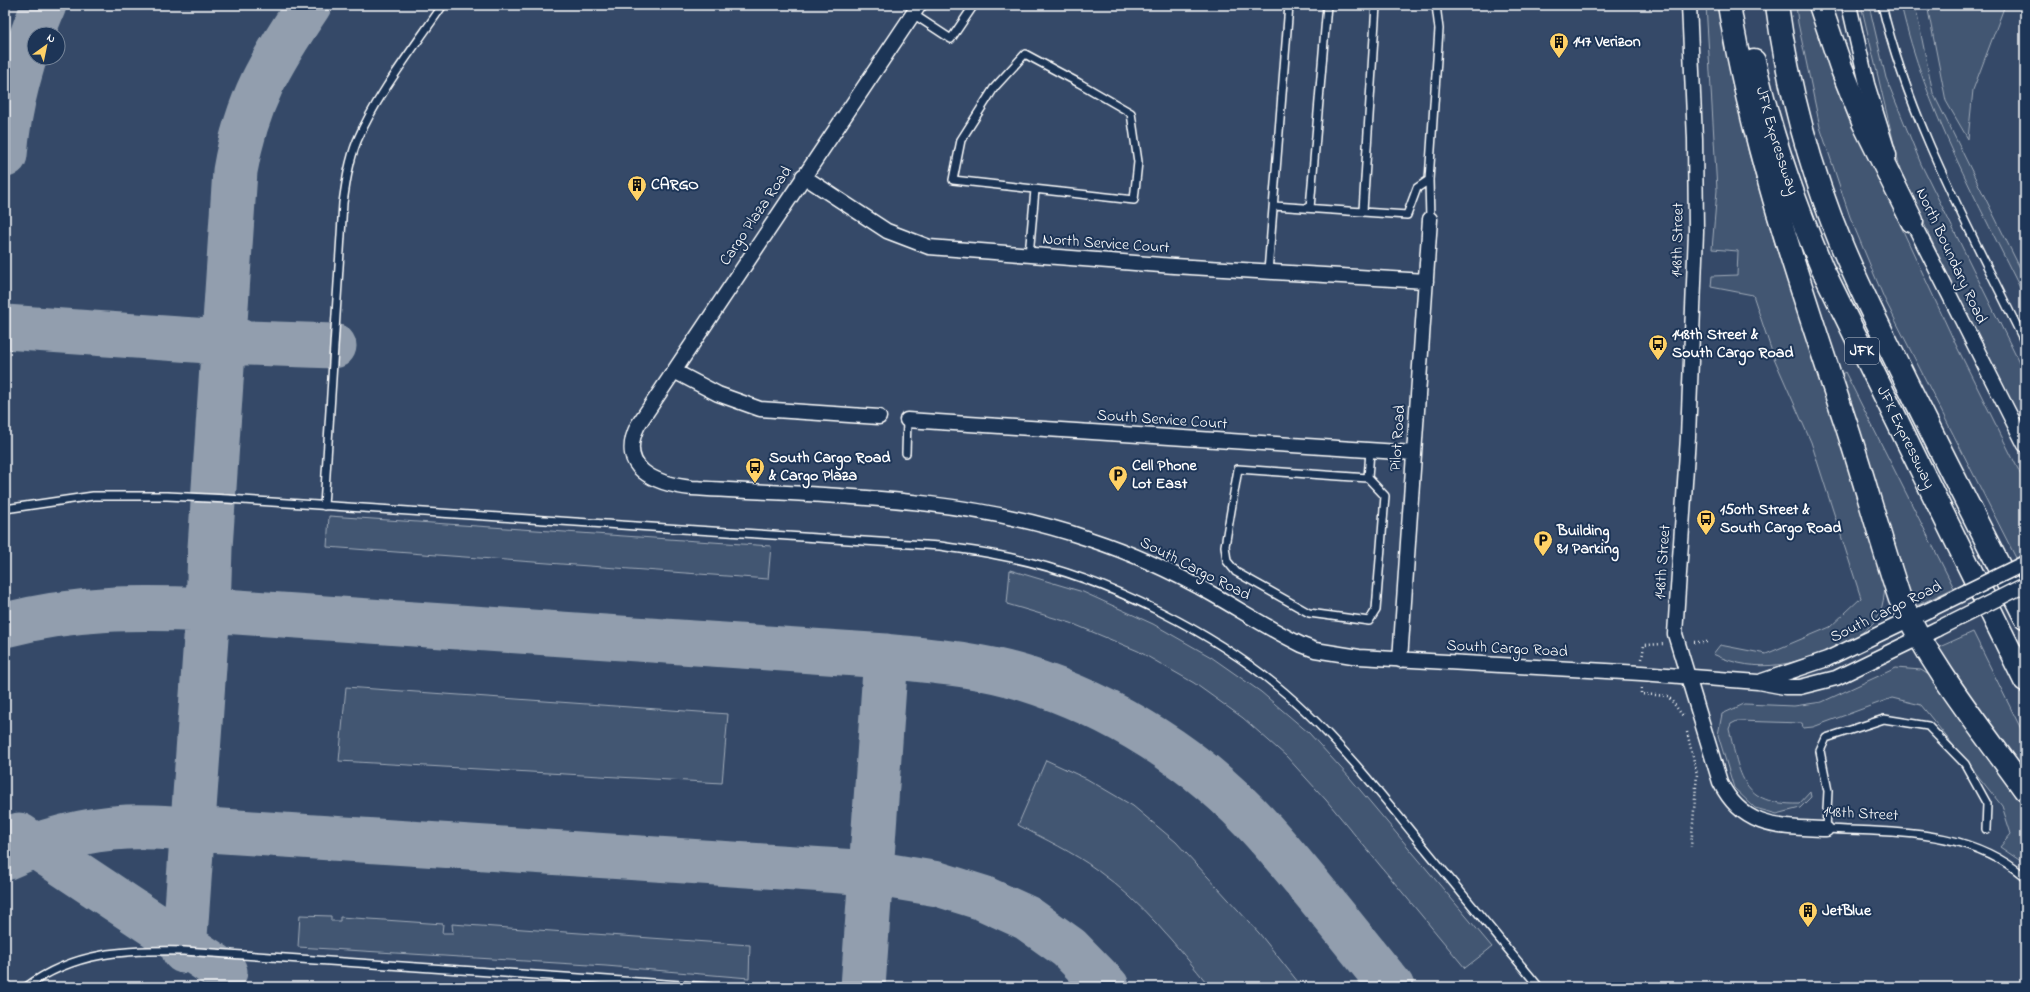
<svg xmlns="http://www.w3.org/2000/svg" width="2030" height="992" viewBox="0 0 2030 992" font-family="'Indie Flower',sans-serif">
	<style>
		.built { fill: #344a68; fill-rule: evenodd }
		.green { fill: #425672; stroke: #a0aab8 }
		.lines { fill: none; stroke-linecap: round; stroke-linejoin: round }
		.taxiway { stroke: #929eae; stroke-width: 45 }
		.service-casing { stroke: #fff; stroke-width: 10 }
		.minor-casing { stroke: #fff; stroke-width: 17 }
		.motorway-casing { stroke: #fff; stroke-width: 25 }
		.path { stroke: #fff; stroke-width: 2.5; stroke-dasharray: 1 3; stroke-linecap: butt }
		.service { stroke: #1d3557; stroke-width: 7 }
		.minor { stroke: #1d3557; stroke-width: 14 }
		.motorway { stroke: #1d3557; stroke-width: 22 }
		.minor-bridge-casing { stroke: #fff; stroke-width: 17; stroke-linecap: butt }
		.minor-bridge { stroke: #1d3557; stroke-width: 14 }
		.labels { text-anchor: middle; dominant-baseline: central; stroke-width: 4; stroke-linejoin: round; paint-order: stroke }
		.shield { fill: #1d3557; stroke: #bbc2cd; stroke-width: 1 }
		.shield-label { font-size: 15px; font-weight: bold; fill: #fff }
		.poi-label { font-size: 16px; font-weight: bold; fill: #fff; stroke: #1d3557; text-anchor: start }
		.street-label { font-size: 16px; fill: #fff; stroke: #1d3557 }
	</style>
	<rect width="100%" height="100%" fill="#263d5e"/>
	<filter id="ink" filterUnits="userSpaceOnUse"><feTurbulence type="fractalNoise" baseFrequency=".025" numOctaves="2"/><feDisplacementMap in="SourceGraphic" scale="8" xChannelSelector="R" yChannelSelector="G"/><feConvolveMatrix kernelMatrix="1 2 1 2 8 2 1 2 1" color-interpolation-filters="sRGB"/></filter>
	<g filter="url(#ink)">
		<!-- built -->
		<path class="built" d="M 5,5 L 2025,5 L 2025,987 L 5,987 ZM 34,34 L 58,34 L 58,58 L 34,58 Z"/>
		<!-- green -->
		<path class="green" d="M 1706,5 L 1721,5 L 1722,24 L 1749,154 L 1775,244 L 1804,327 L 1885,588 C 1884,596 1883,605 1880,612 C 1874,627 1858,636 1844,643 C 1801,664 1758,676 1713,654 L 1720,645 L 1766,654 L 1830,627 L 1861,598 L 1811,442 L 1774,358 L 1753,295 L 1711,287 L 1712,276 L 1737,275 L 1738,251 L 1712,249 L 1717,190 Z
			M 1796,5 L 1812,5 L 1848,112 L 1955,343 L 2025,483 L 2025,553 L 2016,558 L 1884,298 L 1850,217 L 1820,127 L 1798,23 Z
			M 1861,5 L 1869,5 L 1886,78 L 1921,164 L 2025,374 L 2025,431 L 1939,257 L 1900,169 Z
			M 1901,5 L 1915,5 L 1933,93 L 2025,278 L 2025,298 C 1978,202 1925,109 1901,5 Z
			M 1927,5 L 2005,5 L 1973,90 L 1968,139 L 1946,101 Z
			M 1845,372 L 1954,588 L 1916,606 L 1912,604 L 1838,376 Z
			M 329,516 L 771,546 L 768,579 L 327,547 Z
			M 1010,570 L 1083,592 L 1153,624 L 1211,657 L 1261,692 L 1309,733 L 1350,778 L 1492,947 L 1465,968 L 1326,800 L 1286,756 L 1243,718 L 1194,683 L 1138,651 L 1071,623 L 1007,604 Z
			M 1973,632 L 2025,737 L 2025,773 L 1935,649 Z
			M 1896,668 L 1921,670 L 1937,680 L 2025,805 L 2025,864 L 2000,847 L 2011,834 L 2002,806 L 1921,705 L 1892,698 L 1813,727 L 1803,728 L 1802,723 L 1737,721 L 1731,724 L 1729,729 C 1740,776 1742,805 1799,804 L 1810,792 L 1811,797 L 1800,808 L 1777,814 L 1755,808 L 1734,788 L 1718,735 L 1722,714 L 1744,704 L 1794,706 L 1822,702 Z
			M 346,687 L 728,714 L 722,783 L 339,761 Z
			M 1046,760 L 1087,779 L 1133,806 L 1176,842 L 1259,933 L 1302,987 L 1210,987 C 1176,945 1142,902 1097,870 C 1073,852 1044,839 1018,825 Z
			M 300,915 L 331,916 L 331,921 L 340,921 L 340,917 L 443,924 L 442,933 L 453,933 L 452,924 L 750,945 L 749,978 L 606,966 L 298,947 Z"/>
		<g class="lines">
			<!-- taxiway -->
			<path class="taxiway" d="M 5,155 C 9,104 24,52 44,5
				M 5,327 L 223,342 L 334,346
				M 5,625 C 74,607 137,607 208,610 L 886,656 C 932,661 979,664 1023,678 C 1113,706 1200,760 1263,831 C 1308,881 1349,935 1392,987
				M 19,835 L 225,972
				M 5,858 C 42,841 86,829 127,827 C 148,826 170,828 192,829 L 872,873 L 938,884 L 983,898 L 1027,918 L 1069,948 L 1107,987
				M 184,951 L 208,610 L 210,548 L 235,171 C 247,101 270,63 309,5
				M 863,987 L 886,656"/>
			<defs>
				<path id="service" d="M 1882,5 C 1910,124 1972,233 2025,343
					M 913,14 L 951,39 L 974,5
					M 1025,54 L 1079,83 L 1131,113 L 1138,162 L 1134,200 L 953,180 L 961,140 L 994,88 Z
					M 1274,206 L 1407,215 L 1417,188 L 1429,180
					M 1310,208 L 1327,5
					M 1363,211 L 1376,5
					M 1430,219 L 1429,180 L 1439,29 L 1436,5
					M 1029,255 L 1035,190
					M 1268,272 L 1289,5
					M 906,453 L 907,420
					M 1368,478 L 1238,469 L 1225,546 L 1227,561 L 1236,572 L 1309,613 L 1369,621 L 1376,610 L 1385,496 L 1368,478 L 1370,451
					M 324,506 L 343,203 C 346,182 349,161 357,141 C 376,96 415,46 443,5
					M 5,509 L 93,496 L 167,496 L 228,499 L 940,546 C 959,549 978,551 997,555 C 1101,574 1227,636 1304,710 C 1344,748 1379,792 1414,835 C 1455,885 1497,936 1539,987
					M 1986,829 L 1987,804 L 1965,764 L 1928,726 L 1884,719 L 1826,738 L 1820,751 L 1828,791 L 1826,829 C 1896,833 1968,828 2025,877
					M 26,987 C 75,951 125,950 184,951 L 710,987"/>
				<path id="minor" d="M 919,5 L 638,425 C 616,469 656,484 692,488 C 825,496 962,495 1089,539 C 1132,553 1173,572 1212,594 C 1242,611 1271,630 1302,645 L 1315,650 L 1359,657 L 1641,673 L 1758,682 L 1785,687 L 1800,687 L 1836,678 L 1937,629
					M 1689,5 L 1695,139 L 1696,232 L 1688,437 L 1675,634 L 1720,782 C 1743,829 1779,827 1826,829
					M 1849,5 L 1867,84 L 1889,155
					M 803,176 L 887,231 L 929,247 L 1174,266 L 1426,281
					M 1909,215 L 2025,445
					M 674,371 L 718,394 L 760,409 L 879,417
					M 907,420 L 1414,453
					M 1400,660 L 1430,219
					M 1762,681 L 1827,659 L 1929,610"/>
				<g id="motorway">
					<path d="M 1729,5 C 1752,146 1799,282 1844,418 C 1864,478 1880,539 1900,599 C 1931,668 1981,728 2025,790"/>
					<path d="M 1777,5 C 1788,87 1810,169 1842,246 C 1861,292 1884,336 1906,381 C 1945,460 1985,538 2025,617"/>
					<path d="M 1820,5 L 1841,67 L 1863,122 L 1912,221"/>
					<path id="s1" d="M 1754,61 C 1770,132 1794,201 1822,268 L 2025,681"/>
				</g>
			</defs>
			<!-- service casing -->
			<use href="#service" class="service-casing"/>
			<!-- minor casing -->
			<use href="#minor" class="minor-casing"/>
			<!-- motorway casing -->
			<use href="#motorway" class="motorway-casing"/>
			<!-- path -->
			<path class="path" d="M 1694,642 L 1707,642
				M 1642,659 L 1644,645 L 1663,644
				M 1641,688 L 1641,694 L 1668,696 L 1683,716
				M 1687,732 L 1697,774 L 1691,847"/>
			<!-- service -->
			<use href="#service" class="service"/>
			<!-- minor -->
			<use href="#minor" class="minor"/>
			<!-- motorway -->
			<use href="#motorway" class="motorway"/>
			<defs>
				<path id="minor-bridge" d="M 1929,610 L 2025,563
					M 1937,629 L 2025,585"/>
			</defs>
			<!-- minor-bridge casing -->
			<use href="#minor-bridge" class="minor-bridge-casing"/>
			<!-- minor-bridge -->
			<use href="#minor-bridge" class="minor-bridge"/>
		</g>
	</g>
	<!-- icons -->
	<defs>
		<symbol id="building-pin" viewBox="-11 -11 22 30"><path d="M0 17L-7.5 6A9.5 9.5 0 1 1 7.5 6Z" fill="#ffd166" stroke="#1d3557"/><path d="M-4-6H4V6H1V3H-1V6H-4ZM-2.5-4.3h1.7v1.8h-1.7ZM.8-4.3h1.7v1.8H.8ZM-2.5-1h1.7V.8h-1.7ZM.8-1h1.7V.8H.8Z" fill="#111"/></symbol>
		<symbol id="bus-pin" viewBox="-11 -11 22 30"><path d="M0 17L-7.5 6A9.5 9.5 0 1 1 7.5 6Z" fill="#ffd166" stroke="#1d3557"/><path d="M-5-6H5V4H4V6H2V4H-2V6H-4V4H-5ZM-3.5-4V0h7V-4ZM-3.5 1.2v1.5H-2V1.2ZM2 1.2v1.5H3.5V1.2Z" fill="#111"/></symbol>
		<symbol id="parking-pin" viewBox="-11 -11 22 30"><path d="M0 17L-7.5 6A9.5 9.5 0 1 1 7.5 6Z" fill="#ffd166" stroke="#1d3557"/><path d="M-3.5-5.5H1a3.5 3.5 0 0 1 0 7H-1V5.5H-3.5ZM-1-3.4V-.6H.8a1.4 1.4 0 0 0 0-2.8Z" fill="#111"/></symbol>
	</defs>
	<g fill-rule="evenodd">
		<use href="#building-pin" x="1548" y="31" width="22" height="30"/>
		<use href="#building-pin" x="626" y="174" width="22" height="30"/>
		<use href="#bus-pin" x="1647" y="333" width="22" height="30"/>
		<use href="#bus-pin" x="744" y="456" width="22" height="30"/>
		<use href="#parking-pin" x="1107" y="464" width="22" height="30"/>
		<use href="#bus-pin" x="1695" y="508" width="22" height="30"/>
		<use href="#parking-pin" x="1532" y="529" width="22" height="30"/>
		<use href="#building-pin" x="1797" y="900" width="22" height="30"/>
	</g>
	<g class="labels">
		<!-- shield labels -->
		<rect class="shield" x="1845" y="338" width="34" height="26" rx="3"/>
		<g class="shield-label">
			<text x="1862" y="351">JFK</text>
		</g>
		<!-- poi labels -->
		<g class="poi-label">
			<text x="1573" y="42">147 Verizon</text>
			<text x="651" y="185">CARGO</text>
			<text x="1672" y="335">148th Street &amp;<tspan x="1672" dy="18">South Cargo Road</tspan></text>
			<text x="769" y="458">South Cargo Road<tspan x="769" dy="18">&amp; Cargo Plaza</tspan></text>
			<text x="1132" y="466">Cell Phone<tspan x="1132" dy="18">Lot East</tspan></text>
			<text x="1720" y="510">150th Street &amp;<tspan x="1720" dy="18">South Cargo Road</tspan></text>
			<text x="1557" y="531">Building<tspan x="1557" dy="18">81 Parking</tspan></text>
			<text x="1822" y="911">JetBlue</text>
		</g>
		<!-- street labels -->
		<g class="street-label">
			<text stroke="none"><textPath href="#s1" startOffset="83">JFK Expressway</textPath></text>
			<text transform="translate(756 216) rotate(-56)">Cargo Plaza Road</text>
			<text transform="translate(1678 240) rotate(-89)">148th Street</text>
			<text transform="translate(1106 244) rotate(4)">North Service Court</text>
			<text transform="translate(1951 256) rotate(65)">North Boundary Road</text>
			<text transform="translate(1162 420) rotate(4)">South Service Court</text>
			<text stroke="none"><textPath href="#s1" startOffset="407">JFK Expressway</textPath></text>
			<text transform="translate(1398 438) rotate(-86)">Pilot Road</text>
			<text transform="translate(1663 562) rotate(-86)">148th Street</text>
			<text transform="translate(1195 569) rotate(27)">South Cargo Road</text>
			<text transform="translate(1886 612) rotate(-26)">South Cargo Road</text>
			<text transform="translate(1507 649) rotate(3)">South Cargo Road</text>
			<text transform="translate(1861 814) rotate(3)">148th Street</text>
		</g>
	</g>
	<!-- margin -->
	<rect width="2030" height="992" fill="none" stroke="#1d3557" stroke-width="20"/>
	<rect x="10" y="10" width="2010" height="972" fill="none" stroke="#fff" stroke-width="1.5" filter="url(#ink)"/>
	<!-- north arrow -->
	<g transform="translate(46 46) rotate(33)"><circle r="19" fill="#1d3557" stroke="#77869a"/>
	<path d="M0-3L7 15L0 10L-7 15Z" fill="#ffd166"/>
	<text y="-6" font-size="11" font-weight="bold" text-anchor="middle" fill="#ffffff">N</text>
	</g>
</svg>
